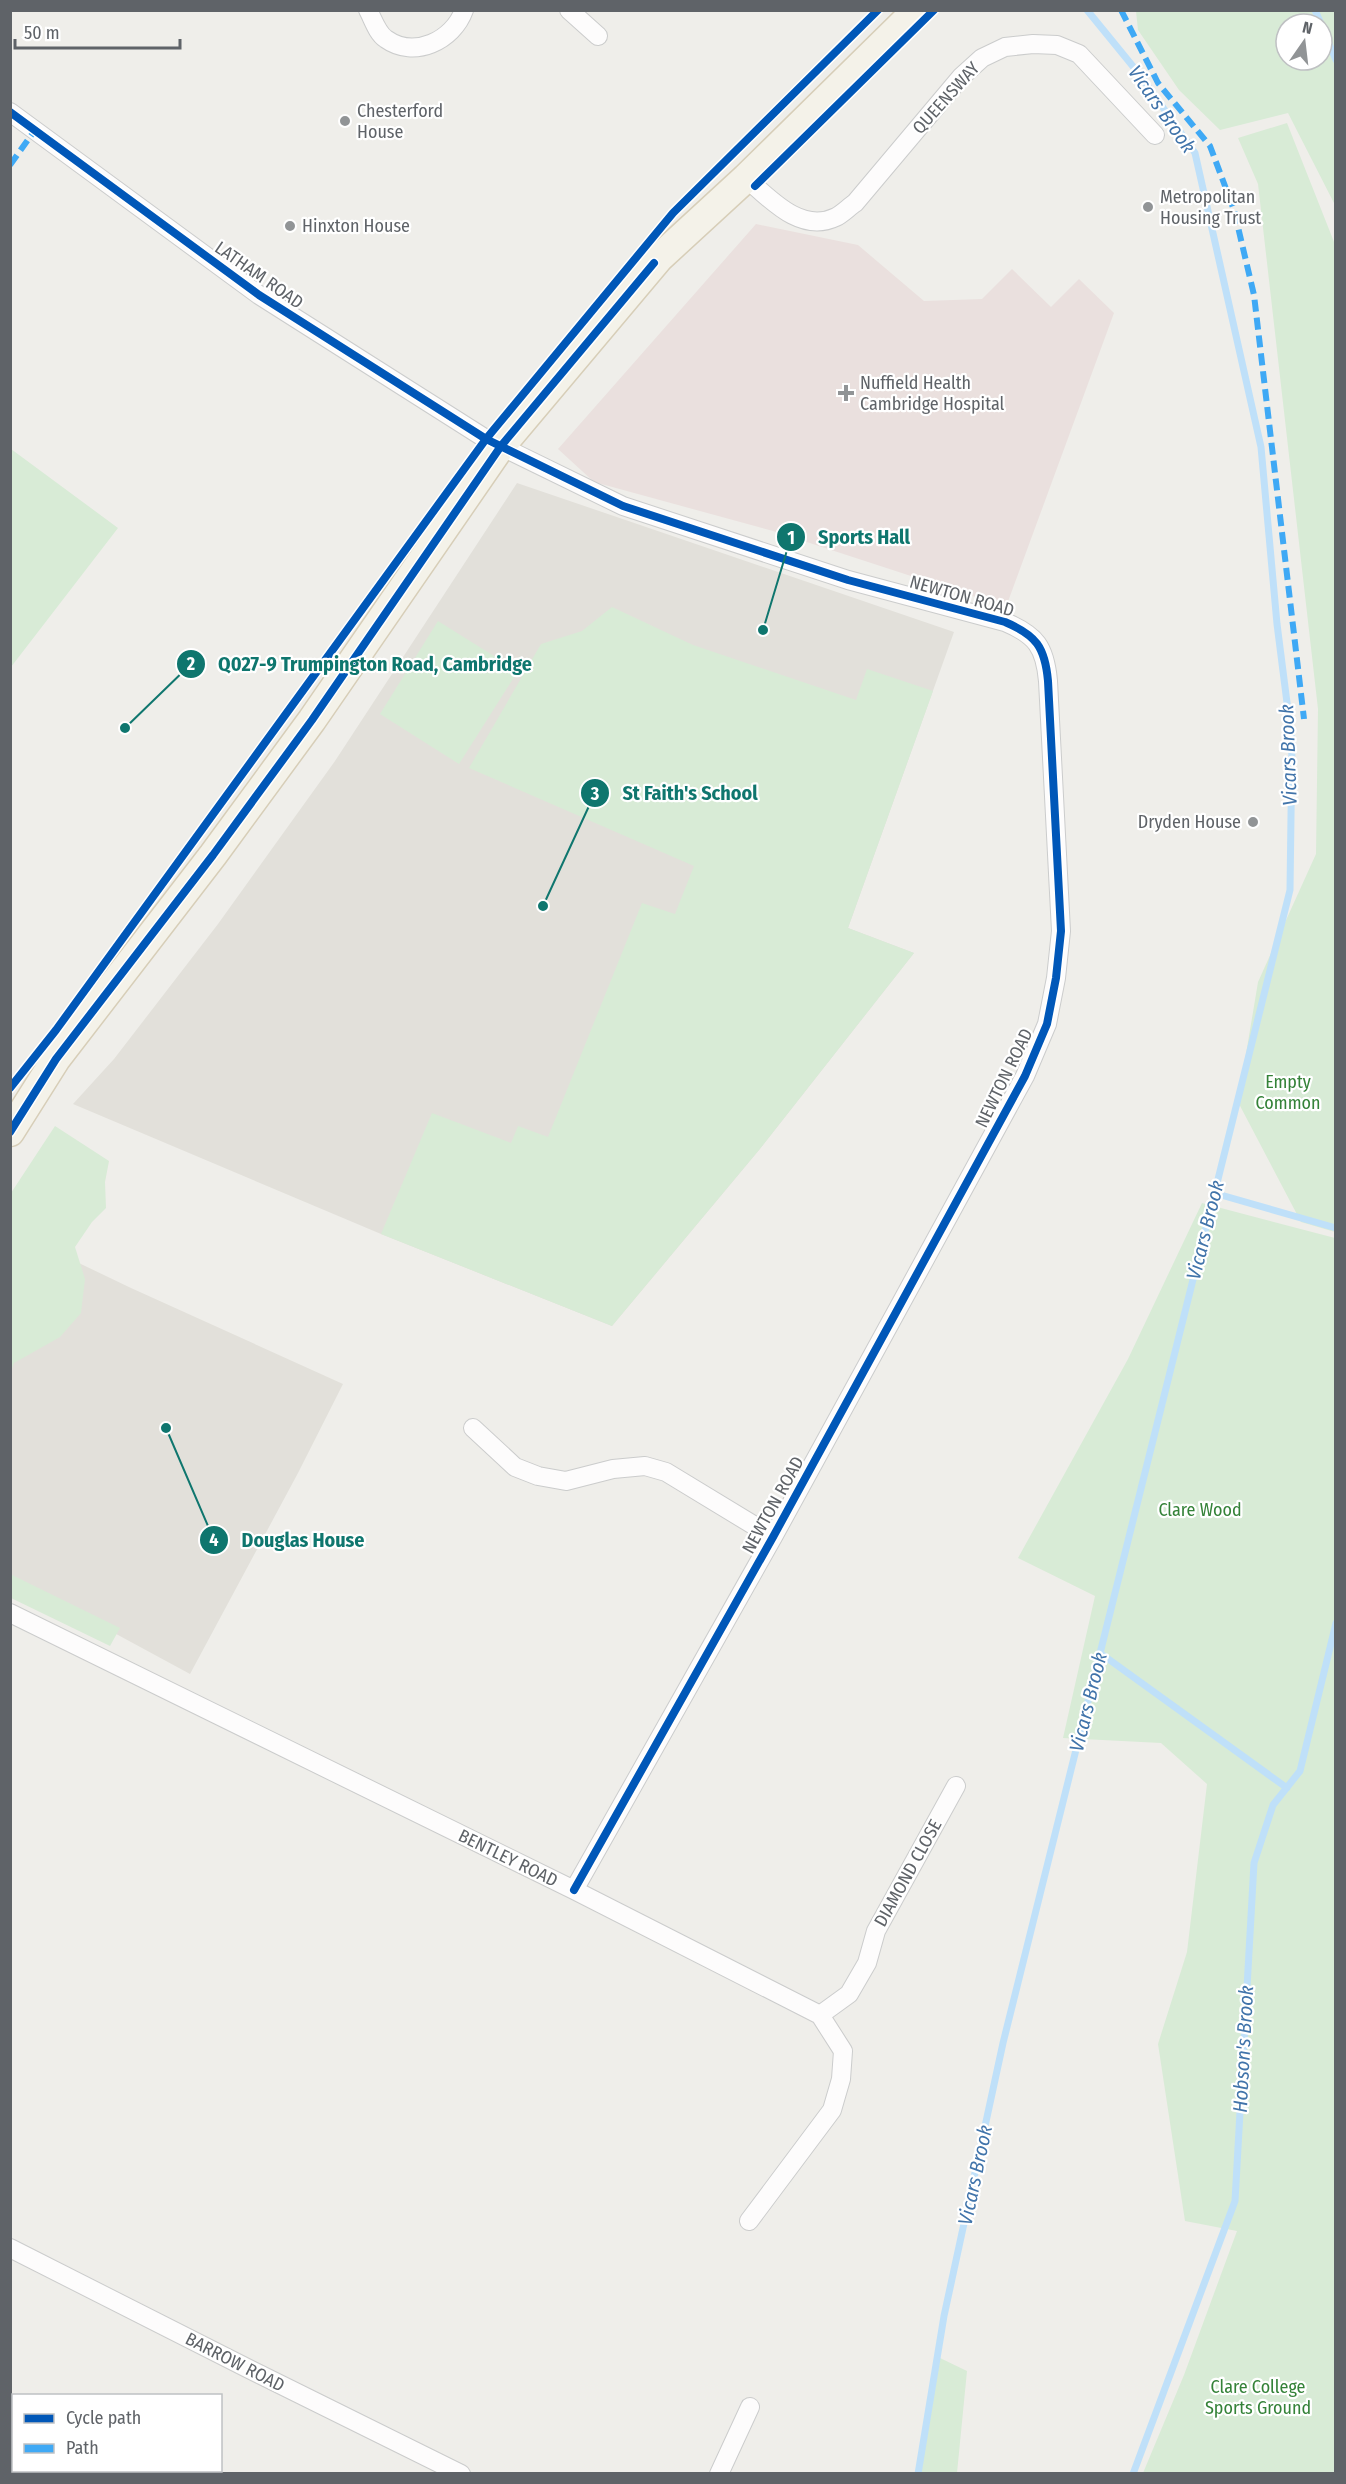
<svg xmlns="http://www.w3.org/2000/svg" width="1346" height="2484" viewBox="0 0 1346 2484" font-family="'Fira Sans Condensed',sans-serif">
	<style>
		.education { fill: #e2e0da }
		.medical { fill: #eae0de }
		.green { fill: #d8ebd6; fill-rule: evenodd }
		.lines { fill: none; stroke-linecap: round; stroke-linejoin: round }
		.stream { stroke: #bfe0f9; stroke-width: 7 }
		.street-casing { stroke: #cbcccc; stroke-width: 20 }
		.primary-casing { stroke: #d7ceb8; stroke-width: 31 }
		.street { stroke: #fdfcfc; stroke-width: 18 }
		.primary { stroke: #f4f2e9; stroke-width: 28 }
		.quiet { stroke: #3fa9f5; stroke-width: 6; stroke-dasharray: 12 6; stroke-linecap: butt }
		.cycleway-casing { stroke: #fff; stroke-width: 11 }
		.cycleway { stroke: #0057b8; stroke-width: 8 }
		.poi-dot { fill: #919496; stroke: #fff; stroke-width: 2 }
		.labels { text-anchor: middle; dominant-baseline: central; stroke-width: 4.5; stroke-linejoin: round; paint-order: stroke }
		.street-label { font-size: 18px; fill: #5f6368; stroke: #fff }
		.poi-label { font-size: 18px; fill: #5f6368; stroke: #fff; text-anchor: start }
		.park-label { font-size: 18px; fill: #348238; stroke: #fff }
		.water-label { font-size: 20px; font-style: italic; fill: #4174aa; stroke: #fff }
		.leader { fill: none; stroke: #0f766e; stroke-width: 2 }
		.callout-dot { fill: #0f766e; stroke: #fff; stroke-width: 2 }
		.mark-label { font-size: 18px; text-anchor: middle; font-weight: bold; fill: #fff }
		.callout-label { font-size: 20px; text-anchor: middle; font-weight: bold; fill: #0f766e; stroke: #fff; stroke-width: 4.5; stroke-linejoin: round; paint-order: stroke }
	</style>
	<rect width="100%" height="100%" fill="#efeeea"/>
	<!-- education -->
	<path class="education" d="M 517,483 L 954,632 L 848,928 L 914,953 L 759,1150 L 612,1326 L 381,1234 L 73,1104 L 114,1059 L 218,924 L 335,761 Z
		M 10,1230 L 131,1288 L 343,1384 L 298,1473 L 190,1674 L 11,1577 Z"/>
	<!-- medical -->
	<path class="medical" d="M 756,224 L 858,245 L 924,301 L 982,299 L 1012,269 L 1051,307 L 1079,279 L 1114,313 L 1006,607 L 773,531 L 594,482 L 558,449 Z"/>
	<!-- green -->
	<path class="green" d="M 1136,11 L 1333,11 L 1336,15 L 1335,205 L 1288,113 L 1220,130 L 1179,90 L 1138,30 ZM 1286,24 L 1322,24 L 1322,60 L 1286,60 Z
		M 1287,123 L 1336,247 L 1335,1232 L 1301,1222 L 1238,1102 L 1258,982 L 1316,854 L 1318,709 L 1258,184 L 1238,138 Z
		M 11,449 L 118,528 L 11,667 Z
		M 612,607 L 693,645 L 856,700 L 867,669 L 933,691 L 848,928 L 914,953 L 759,1150 L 612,1326 L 381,1234 L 432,1113 L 511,1143 L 518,1126 L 548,1137 L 642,903 L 675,914 L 694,866 L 469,768 L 541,644 L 582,631 Z
		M 438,621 L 518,671 L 459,764 L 380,714 Z
		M 55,1126 L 109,1161 L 105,1182 L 106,1208 L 92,1222 L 75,1247 L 85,1279 L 81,1313 L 60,1337 L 14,1363 L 11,1371 L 11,1193 Z
		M 1202,1203 L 1335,1238 L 1335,2473 L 1143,2473 L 1184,2375 L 1237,2231 L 1185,2221 L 1158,2044 L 1187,1952 L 1207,1784 L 1161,1743 L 1063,1738 L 1095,1596 L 1018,1558 L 1128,1359 Z
		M 10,1574 L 120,1628 L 110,1646 L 11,1598 Z
		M 940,2358 L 967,2371 L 957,2473 L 921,2473 Z"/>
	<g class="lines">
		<!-- stream -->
		<path class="stream" d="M 1315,10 L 1321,24
			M 1322,27 L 1336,60
			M 1214,1193 L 1336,1228
			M 1100,1653 L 1287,1788
			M 918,2474 L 944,2316 L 1003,2043 L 1290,890 L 1292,742 L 1277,624 L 1261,447 L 1195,153 L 1140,75 L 1087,10
			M 1133,2474 L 1235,2201 L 1254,1863 L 1273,1805 L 1300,1771 L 1336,1623"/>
		<defs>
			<path id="street" d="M 368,10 C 373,19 377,33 386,39 C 414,59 453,41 464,10
				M 569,10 L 598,36
				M 10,112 L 259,295 L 486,439 L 623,506 L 848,580 L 1005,622 C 1036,635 1045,647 1048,681 L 1061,931 L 1056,978 L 1047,1024 L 1025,1076 L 900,1305 L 773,1537 L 574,1890
				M 746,178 C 770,199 801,234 836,217 C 842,214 849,207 855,203 L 961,77 L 982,58 L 1005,47 L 1033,44 L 1057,45 L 1079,54 L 1155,135
				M 473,1428 L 515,1467 L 538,1476 L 566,1481 L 613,1469 L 645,1466 L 666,1472 L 773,1537
				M 10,1613 L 574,1890 L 820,2015 L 843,2051 L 841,2079 L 832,2110 L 749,2221
				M 820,2015 L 849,1994 L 867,1963 L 876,1931 L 956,1786
				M 10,2248 L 249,2369 L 461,2474
				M 719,2474 L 750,2407"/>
			<path id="primary" d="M 10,1132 L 56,1059 L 213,855 L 312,720 L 501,446 L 659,258 L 746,178 L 917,10"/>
		</defs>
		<!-- street casing -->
		<use href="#street" class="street-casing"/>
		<!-- primary casing -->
		<use href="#primary" class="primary-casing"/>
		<!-- street -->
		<use href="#street" class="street"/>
		<!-- primary -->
		<use href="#primary" class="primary"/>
		<!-- quiet -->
		<path class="quiet" d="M 1121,10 L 1158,83 L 1210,146 L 1234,210 L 1254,295 L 1304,719
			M 10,165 L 35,130"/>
		<defs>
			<path id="cycleway" d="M 10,112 L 259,295 L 486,439 L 623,506 L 848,580 L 1005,622 C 1036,635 1045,647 1048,681 L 1061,931 L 1056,978 L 1047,1024 L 1025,1076 L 900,1305 L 773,1537 L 574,1890
				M 755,186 L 934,10
				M 10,1088 L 56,1030 L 486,439 L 673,213 L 878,10
				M 10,1132 L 56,1059 L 213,855 L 312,720 L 501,446 L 654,263"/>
		</defs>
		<!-- cycleway casing -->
		<use href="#cycleway" class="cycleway-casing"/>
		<!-- cycleway -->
		<use href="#cycleway" class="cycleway"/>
	</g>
	<!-- markers -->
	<g class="poi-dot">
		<circle cx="345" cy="121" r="6"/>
		<circle cx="1148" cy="207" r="6"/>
		<circle cx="290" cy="226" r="6"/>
		<path d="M843 384h6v6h6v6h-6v6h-6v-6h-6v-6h6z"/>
		<circle cx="1253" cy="822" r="6"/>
	</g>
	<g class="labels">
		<!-- street labels -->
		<g class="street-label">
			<text transform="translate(946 98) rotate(-48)">QUEENSWAY</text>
			<text transform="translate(259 275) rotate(35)">LATHAM ROAD</text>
			<text transform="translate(962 596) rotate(16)">NEWTON ROAD</text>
			<text transform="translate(1004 1078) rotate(-64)">NEWTON ROAD</text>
			<text transform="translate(773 1505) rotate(-61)">NEWTON ROAD</text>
			<text transform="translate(508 1858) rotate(26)">BENTLEY ROAD</text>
			<text transform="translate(908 1873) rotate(-61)">DIAMOND CLOSE</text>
			<text transform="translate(235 2362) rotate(27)">BARROW ROAD</text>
		</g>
		<!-- poi labels -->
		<g class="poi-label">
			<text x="357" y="111">Chesterford<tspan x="357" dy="21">House</tspan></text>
			<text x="1160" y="197">Metropolitan<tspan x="1160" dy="21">Housing Trust</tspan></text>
			<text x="302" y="226">Hinxton House</text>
			<text x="860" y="383">Nuffield Health<tspan x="860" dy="21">Cambridge Hospital</tspan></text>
			<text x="1241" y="822" text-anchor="end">Dryden House</text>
		</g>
		<!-- park labels -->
		<g class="park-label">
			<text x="1288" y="1082">Empty<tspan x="1288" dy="21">Common</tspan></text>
			<text x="1200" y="1510">Clare Wood</text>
			<text x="1258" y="2387">Clare College<tspan x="1258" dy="21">Sports Ground</tspan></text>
		</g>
		<!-- water labels -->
		<g class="water-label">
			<text transform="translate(1162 109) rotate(55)">Vicars Brook</text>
			<text transform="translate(1288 755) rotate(-92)">Vicars Brook</text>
			<text transform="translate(1205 1230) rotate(-76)">Vicars Brook</text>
			<text transform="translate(1088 1702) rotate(-76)">Vicars Brook</text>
			<text transform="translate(1243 2049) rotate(-87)">Hobson's Brook</text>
			<text transform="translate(975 2175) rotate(-78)">Vicars Brook</text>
		</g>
	</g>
	<!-- callouts -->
	<path class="leader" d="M763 630L791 537M125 728L191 664M543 906L595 793M166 1428L214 1540"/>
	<g class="callout-dot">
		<circle cx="763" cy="630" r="6"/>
		<circle cx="125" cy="728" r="6"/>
		<circle cx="543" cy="906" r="6"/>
		<circle cx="166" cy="1428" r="6"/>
		<circle cx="791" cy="537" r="15"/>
		<circle cx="191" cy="664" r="15"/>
		<circle cx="595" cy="793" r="15"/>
		<circle cx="214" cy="1540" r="15"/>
	</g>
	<g class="mark-label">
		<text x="791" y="544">1</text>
		<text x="191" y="670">2</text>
		<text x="595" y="800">3</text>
		<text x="214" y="1546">4</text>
	</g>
	<g class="callout-label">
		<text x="864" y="544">Sports Hall</text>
		<text x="375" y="671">Q027-9 Trumpington Road, Cambridge</text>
		<text x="690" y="800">St Faith's School</text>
		<text x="303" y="1547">Douglas House</text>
	</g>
	<!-- border -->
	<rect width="1346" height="2484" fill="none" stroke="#5f6368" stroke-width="24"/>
	<!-- legend -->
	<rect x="12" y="2394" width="210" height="78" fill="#ffffff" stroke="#bfc1c3" stroke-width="1.5"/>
	<rect x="24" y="2414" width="30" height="9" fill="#0057b8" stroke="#bfc1c3" stroke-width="1.5"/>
	<text x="66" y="2424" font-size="18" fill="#5f6368">Cycle path</text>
	<rect x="24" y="2444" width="30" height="9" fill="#3fa9f5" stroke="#bfc1c3" stroke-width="1.5"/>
	<text x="66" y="2454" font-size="18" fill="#5f6368">Path</text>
	<!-- north arrow -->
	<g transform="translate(1304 42) rotate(14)"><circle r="28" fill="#ffffff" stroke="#bfc1c3" stroke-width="1.5"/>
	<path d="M0-4.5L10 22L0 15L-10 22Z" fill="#919496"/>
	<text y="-9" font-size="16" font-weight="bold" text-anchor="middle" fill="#5f6368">N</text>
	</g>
	<!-- scale -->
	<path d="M15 39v9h165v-9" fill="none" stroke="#5f6368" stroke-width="3"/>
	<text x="24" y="39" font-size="18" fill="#5f6368" stroke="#ffffff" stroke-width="4.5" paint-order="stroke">50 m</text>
</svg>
